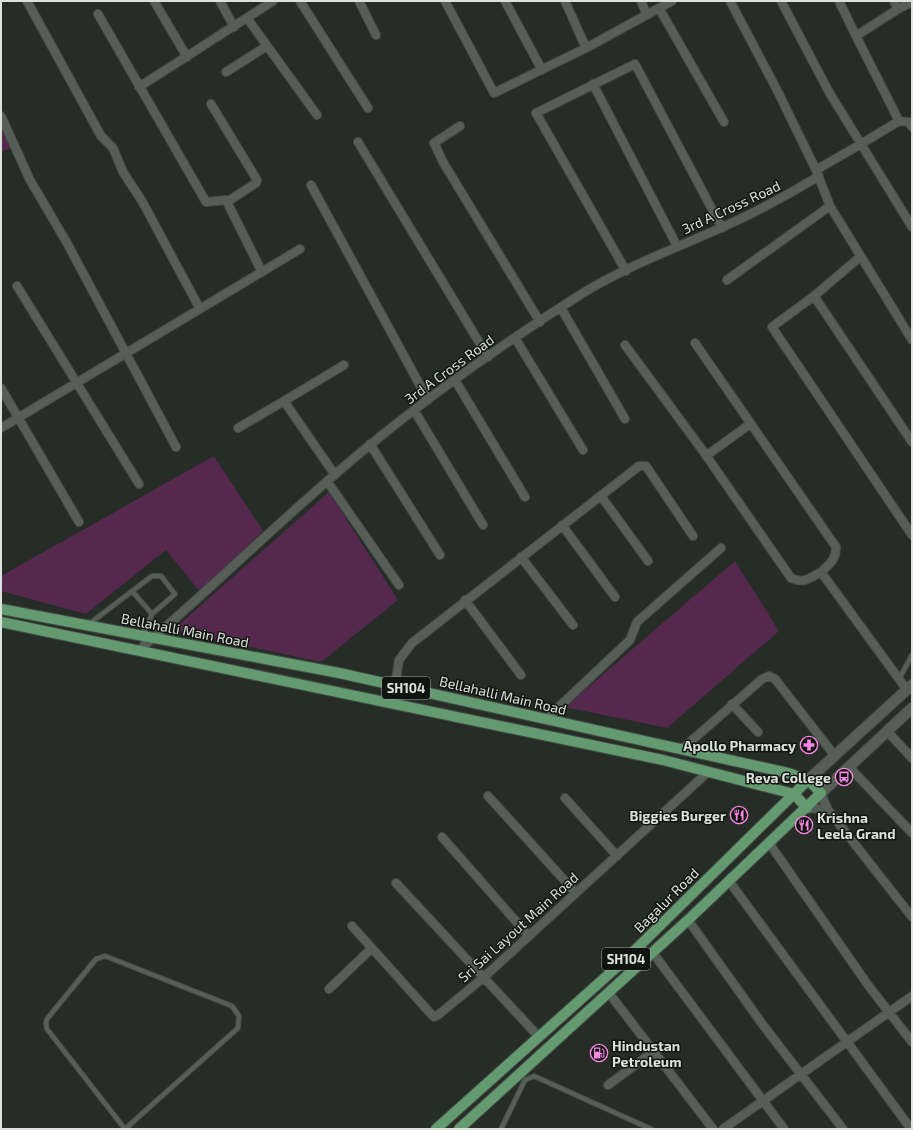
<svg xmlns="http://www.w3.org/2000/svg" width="913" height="1130" viewBox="0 0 913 1130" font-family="'Exo 2',sans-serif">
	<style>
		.green { fill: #55284e }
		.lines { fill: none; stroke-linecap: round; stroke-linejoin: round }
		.service-casing { stroke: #444b45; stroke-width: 6 }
		.minor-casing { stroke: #444b45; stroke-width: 10 }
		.secondary-casing { stroke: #444b45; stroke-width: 12 }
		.primary-casing { stroke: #444b45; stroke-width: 12 }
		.service { stroke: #555f57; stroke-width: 4 }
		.minor { stroke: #555f57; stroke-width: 8 }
		.secondary { stroke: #555f57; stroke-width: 10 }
		.primary { stroke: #639a70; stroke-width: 10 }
		.labels { text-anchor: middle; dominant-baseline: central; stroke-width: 3; stroke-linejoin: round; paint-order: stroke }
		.shield { fill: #111511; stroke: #9fa4a0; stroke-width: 1 }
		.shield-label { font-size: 13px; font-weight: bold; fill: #dce1dd }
		.street-label { font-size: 14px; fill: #dce1dd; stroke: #111511 }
		.poi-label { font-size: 14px; font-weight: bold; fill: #dce1dd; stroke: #111511; text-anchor: end }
	</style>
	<rect width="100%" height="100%" fill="#252d26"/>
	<!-- green -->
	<path class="green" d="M 1,128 L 11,148 L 1,152 Z
		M 214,456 L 263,531 L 200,592 L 166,550 L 86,614 L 1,591 L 1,576 Z
		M 329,492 L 398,600 L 321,662 L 173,630 Z
		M 735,561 L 779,631 L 667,728 L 565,707 Z"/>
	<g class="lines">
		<defs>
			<path id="service" d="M 132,591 L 152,614
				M 89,624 L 152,576 L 161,576 L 175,594 L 152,614 L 143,635
				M 899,679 L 912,655
				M 125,1129 L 47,1029 L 46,1023 L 47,1019 L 96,959 L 105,956 L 232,1006 L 239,1016 L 238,1028 L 125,1129
				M 501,1129 L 525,1080 L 534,1076 L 651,1129"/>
			<path id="minor" d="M 27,1 L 101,136 L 113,148 L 123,172 L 142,201 L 200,309
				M 154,1 L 187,57
				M 220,1 L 234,27
				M 300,1 L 368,108
				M 359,1 L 376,35
				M 445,1 L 494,93 L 586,48 L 672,1
				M 505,1 L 542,70
				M 565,1 L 586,48
				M 641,1 L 647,15
				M 730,1 L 777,90 L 816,170 L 830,206 L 912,340
				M 781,1 L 829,92 L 861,144 L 899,121 L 856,36
				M 839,1 L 856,36 L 898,9
				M 894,1 L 898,9 L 912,2
				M 659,8 L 724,122
				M 98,14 L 206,202 L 226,200 L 262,272
				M 247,18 L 317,115
				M 226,72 L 267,46
				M 593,84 L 677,246
				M 139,87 L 273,1
				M 211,104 L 257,180 L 256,183 L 227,202
				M 1,116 L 30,180 L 67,243 L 176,447
				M 899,121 L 909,122 L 912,127
				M 460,126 L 434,143 L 443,162 L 540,322
				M 358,142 L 488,357
				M 816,170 L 861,144 L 912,227
				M 311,185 L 428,400
				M 860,257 L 814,296 L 912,442
				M 626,271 L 536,113 L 635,64 L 722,228
				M 727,280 L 830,206
				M 17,286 L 139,484
				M 814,296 L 772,327 L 912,535
				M 561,308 L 625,419
				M 515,338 L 583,450
				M 695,343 L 836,547 C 836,559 830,564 821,572 L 907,690
				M 625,345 L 703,451 L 791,578 C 803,584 810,578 821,572
				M 455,380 L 525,497
				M 1,388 L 79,522
				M 414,410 L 483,525
				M 1,428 L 300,249
				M 238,428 L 284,401
				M 370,444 L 440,555
				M 706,456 L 750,424
				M 335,475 L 284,401 L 344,365
				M 327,481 L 399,585
				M 601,496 L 648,561
				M 562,525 L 615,597
				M 521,557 L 573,625
				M 465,600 L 521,675
				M 139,650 C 218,583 291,509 371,444 C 438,389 510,339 583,293 C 627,266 676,248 723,227 C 756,212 788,195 819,176
				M 395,686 L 399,660 L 412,643 L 639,466 L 646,466 L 693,536
				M 732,704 L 758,732
				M 546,719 L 630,640 L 637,622 L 721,548
				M 887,731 L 912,758
				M 682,749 L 762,679 L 769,676 L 775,679 L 835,756
				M 849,767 L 912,833
				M 821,793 L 828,810 L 912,917
				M 488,796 L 575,892
				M 565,798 L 617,856
				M 807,808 L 828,810
				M 442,837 L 528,935
				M 769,843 L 868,985 L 912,1042
				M 729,881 L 911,1129
				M 396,883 L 539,1037
				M 688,920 L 763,1025 L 843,1129
				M 352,926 L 431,1014 L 434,1017 L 438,1015 L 483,978 L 708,772
				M 653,953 L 784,1129
				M 329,989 L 371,949
				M 609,993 L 713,1129
				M 608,1085 L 653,1052
				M 723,1129 L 912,996"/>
			<path id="secondary" d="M 808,780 L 912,685
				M 821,793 L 912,708"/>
			<path id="primary" d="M 1,609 L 339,673 L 788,773 L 808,780 L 821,793 L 688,920 L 459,1129
				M 1,622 L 663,760 L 794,794 L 807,808
				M 436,1129 L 628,957 L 808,780"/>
		</defs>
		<!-- service casing -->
		<use href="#service" class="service-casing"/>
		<!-- minor casing -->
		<use href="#minor" class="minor-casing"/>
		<!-- secondary casing -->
		<use href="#secondary" class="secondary-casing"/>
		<!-- primary casing -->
		<use href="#primary" class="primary-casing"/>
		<!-- service -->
		<use href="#service" class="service"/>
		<!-- minor -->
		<use href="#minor" class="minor"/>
		<!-- secondary -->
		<use href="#secondary" class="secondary"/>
		<!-- primary -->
		<use href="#primary" class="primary"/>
	</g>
	<!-- icons -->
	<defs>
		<symbol id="pharmacy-ring" viewBox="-11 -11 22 22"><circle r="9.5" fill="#111511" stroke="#fa87e6" stroke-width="1.5"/><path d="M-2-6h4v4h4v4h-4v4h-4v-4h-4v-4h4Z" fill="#fa87e6"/></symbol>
		<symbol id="bus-ring" viewBox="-11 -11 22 22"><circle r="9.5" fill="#111511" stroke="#fa87e6" stroke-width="1.5"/><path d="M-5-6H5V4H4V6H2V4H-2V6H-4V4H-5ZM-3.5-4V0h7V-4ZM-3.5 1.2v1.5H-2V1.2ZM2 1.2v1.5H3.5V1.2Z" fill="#fa87e6"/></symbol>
		<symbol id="restaurant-ring" viewBox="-11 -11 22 22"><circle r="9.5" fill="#111511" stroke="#fa87e6" stroke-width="1.5"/><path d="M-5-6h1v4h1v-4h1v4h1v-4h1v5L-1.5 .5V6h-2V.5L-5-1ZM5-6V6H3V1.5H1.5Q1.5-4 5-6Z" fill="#fa87e6"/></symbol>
		<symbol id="fuel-ring" viewBox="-11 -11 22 22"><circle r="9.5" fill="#111511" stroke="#fa87e6" stroke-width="1.5"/><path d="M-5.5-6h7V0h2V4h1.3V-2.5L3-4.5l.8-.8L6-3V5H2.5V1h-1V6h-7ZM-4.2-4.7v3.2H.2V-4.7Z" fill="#fa87e6"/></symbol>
	</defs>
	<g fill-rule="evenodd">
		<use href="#pharmacy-ring" x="799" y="735" width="20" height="20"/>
		<use href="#bus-ring" x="834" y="767" width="20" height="20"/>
		<use href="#restaurant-ring" x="729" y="805" width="20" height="20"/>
		<use href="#restaurant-ring" x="794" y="815" width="20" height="20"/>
		<use href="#fuel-ring" x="589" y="1043" width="20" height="20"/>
	</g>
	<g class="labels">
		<!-- shield labels -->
		<g class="shield">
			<rect x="382" y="677" width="48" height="22" rx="3"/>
			<rect x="602" y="948" width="48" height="22" rx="3"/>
		</g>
		<g class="shield-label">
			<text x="406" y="688">SH104</text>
			<text x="626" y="959">SH104</text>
		</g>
		<!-- street labels -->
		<g class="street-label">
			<text transform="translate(731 207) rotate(-25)">3rd A Cross Road</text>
			<text transform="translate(449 369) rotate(-36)">3rd A Cross Road</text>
			<text transform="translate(185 630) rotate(11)">Bellahalli Main Road</text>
			<text transform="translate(503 695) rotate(13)">Bellahalli Main Road</text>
			<text transform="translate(666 900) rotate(-45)">Bagalur Road</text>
			<text transform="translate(518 927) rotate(-42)">Sri Sai Layout Main Road</text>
		</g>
		<!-- poi labels -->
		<g class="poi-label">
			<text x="796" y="745">Apollo Pharmacy</text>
			<text x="831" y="777">Reva College</text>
			<text x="726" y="815">Biggies Burger</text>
			<text x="817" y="817" text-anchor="start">Krishna<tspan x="817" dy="16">Leela Grand</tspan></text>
			<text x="612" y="1045" text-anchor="start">Hindustan<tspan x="612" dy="16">Petroleum</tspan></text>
		</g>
	</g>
	<!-- border -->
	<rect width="913" height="1130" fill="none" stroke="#dce1dd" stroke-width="4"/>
</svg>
